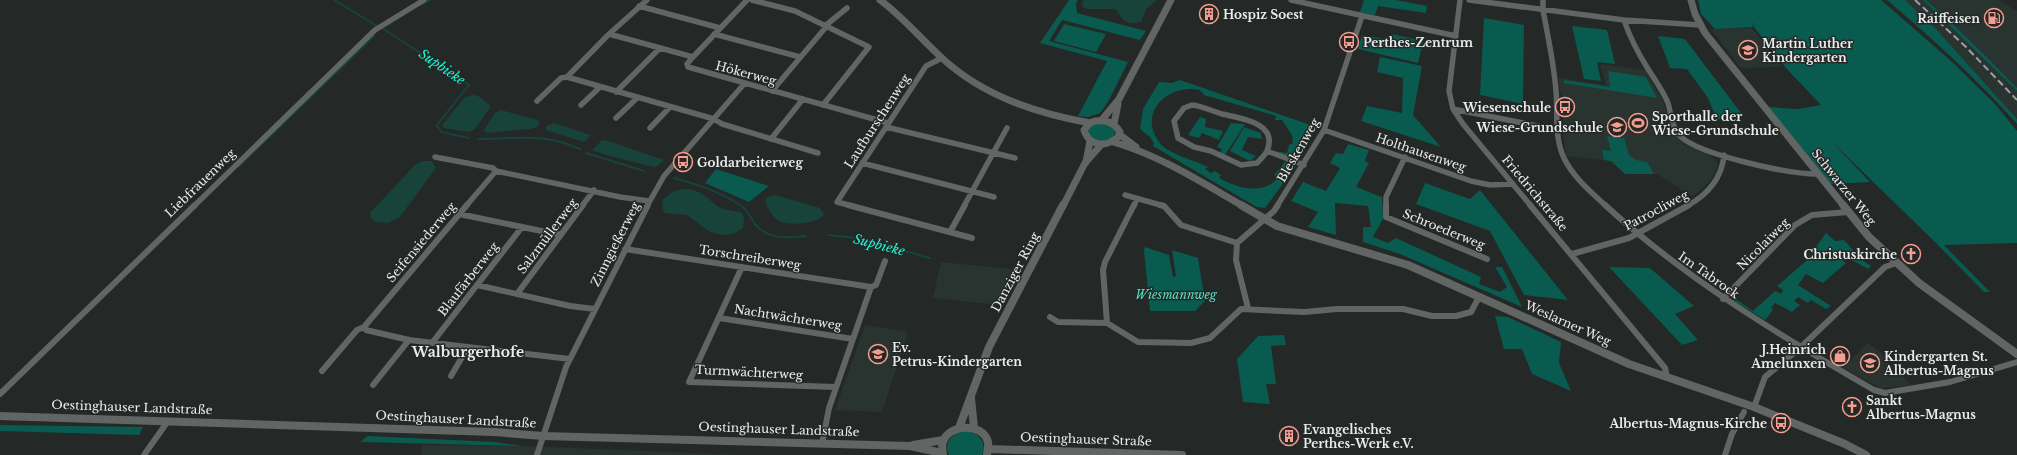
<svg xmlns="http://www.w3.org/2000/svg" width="2017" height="455" viewBox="0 0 2017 455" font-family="'Libre Baskerville',serif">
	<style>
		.built { fill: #293431 }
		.green { fill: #085b4e }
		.water { fill: #18433b }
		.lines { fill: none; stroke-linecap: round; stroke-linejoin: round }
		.stream { stroke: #18433b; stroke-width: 2 }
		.street-far1 { stroke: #616564; stroke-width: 5.5 }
		.street { stroke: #616564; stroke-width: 6 }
		.secondary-far1 { stroke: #616564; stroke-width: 7 }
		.secondary { stroke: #616564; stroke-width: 8 }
		.rail { stroke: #9da09f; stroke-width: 2; stroke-dasharray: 7 3.5; stroke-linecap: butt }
		.labels { text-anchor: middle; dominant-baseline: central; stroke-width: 3; stroke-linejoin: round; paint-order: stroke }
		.poi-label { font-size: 12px; font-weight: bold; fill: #eaedec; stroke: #242826; text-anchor: start }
		.street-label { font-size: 12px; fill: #eaedec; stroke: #242826 }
		.park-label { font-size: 12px; font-style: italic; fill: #56e0c6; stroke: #242826 }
		.water-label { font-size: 13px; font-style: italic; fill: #20f5d5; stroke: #242826 }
		.quarter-label { font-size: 14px; font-weight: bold; fill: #eaedec; stroke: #242826 }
	</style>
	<rect width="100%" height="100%" fill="#242826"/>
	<!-- built -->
	<path class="built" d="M 1905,0 L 1923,0 L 2017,91 L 2017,119 L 1936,29 Z
		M 1926,0 L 1999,0 L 2017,11 L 2017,88 Z
		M 1752,28 L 1782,67 L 1741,68 L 1711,29 Z
		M 1600,64 L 1645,70 L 1662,99 L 1673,131 L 1678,139 L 1687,146 L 1707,153 L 1717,162 L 1717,168 L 1711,180 L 1693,197 L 1657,174 L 1625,174 L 1611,161 L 1566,156 L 1562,123 L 1564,118 L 1563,98 L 1560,92 L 1559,78 L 1606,85 Z
		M 941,262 L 1020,270 L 1000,305 L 933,298 Z
		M 865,325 L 908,332 L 882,412 L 835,410 Z
		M 1868,343 L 1880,352 L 1911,385 L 1880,388 L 1843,368 Z
		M 422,445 L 523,446 L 741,455 L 421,455 Z"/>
	<!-- green -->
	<path class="green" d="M 1069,0 L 1078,0 L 1076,3 L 1077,13 L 1146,31 L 1140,40 L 1062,20 L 1049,41 L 1128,62 L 1108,102 L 1100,113 L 1088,117 L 1078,116 L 1107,61 L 1040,43 Z
		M 1364,0 L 1396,0 L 1427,6 L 1426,13 L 1378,6 L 1375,15 L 1360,12 Z
		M 1698,0 L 1881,0 L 1950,60 L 1995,104 L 2017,131 L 2017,243 L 1944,245 L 1990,292 L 1984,292 L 1935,242 L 1832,142 L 1870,182 L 1830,184 L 1768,107 L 1798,109 L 1821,105 L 1786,68 L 1754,27 L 1752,21 L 1753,27 L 1715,29 L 1701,14 Z
		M 1887,0 L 1905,0 L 1936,29 L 2017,119 L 2017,124 C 1977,79 1933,39 1887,0 Z
		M 1923,0 L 1926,0 C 1958,28 1988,58 2017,88 L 2017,91 Z
		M 1484,18 L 1524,25 L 1523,104 L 1480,95 Z
		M 1064,24 L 1106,34 L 1096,52 L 1054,41 Z
		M 1572,26 L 1607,30 L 1615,64 L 1597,62 L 1601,81 L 1584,79 Z
		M 1392,34 L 1423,41 L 1418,63 L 1358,49 L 1362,35 L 1391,40 Z
		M 1658,36 L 1685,39 L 1741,113 L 1717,120 L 1708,98 L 1687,69 L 1670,68 Z
		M 1380,57 L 1422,66 L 1413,115 L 1441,147 L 1361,121 L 1367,106 L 1402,113 L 1403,78 L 1377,72 Z
		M 1608,71 L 1646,77 L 1657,98 L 1564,83 L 1564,80 L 1610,87 Z
		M 1180,80 L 1316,127 L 1298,162 L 1274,151 L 1287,153 L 1289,145 L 1293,143 L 1292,135 L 1282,120 L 1275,120 L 1276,116 L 1204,95 L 1200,90 C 1169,83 1137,112 1159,142 C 1167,154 1195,160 1208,167 L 1205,169 L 1211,173 L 1215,171 L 1221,175 L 1219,178 C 1237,188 1263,196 1279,177 L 1274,175 L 1285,162 L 1296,166 L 1265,208 L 1257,207 L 1248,202 L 1153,146 L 1154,143 L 1150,137 L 1140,129 L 1143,109 L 1159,82 L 1172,83 Z
		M 1200,117 L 1206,119 L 1205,127 L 1223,131 L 1219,140 L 1202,133 L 1199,138 L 1188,135 Z
		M 1096,123 L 1110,125 L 1115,131 L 1114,137 L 1108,141 L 1094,141 L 1087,129 Z
		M 1231,123 L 1245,124 L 1225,155 L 1220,153 L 1222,149 L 1217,147 Z
		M 1244,127 L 1261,133 L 1262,139 L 1248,137 L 1242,150 L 1256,156 L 1250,161 L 1230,151 Z
		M 1607,136 L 1624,138 L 1629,155 L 1636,160 L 1647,162 L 1654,174 L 1625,174 L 1611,161 L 1604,160 L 1602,150 L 1611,151 Z
		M 1348,144 L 1369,150 L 1365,161 L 1369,163 L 1356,187 L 1382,197 L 1383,219 L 1373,237 L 1388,243 L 1396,238 L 1481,277 L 1479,284 L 1500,292 L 1507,287 L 1495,267 L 1502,267 L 1522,307 L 1400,254 L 1363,242 L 1363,227 L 1371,227 L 1368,206 L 1335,203 L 1336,235 L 1308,227 L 1318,212 L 1291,201 L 1303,182 L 1326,191 L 1340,168 L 1330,163 L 1336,153 L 1343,154 Z
		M 716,169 L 769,186 L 749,202 L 705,183 Z
		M 1425,183 L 1470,199 L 1480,190 L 1568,300 L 1524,295 L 1490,231 L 1416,204 Z
		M 1826,233 L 1835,241 L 1844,240 L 1862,260 L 1871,266 L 1868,269 L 1846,257 L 1843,261 L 1846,263 L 1823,283 L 1806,274 L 1798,285 L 1831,306 L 1826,309 L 1811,300 L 1808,303 L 1798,297 L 1794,301 L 1800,305 L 1792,312 L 1775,303 L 1771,308 L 1773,310 L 1765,320 L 1733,300 L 1734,298 L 1753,311 L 1775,291 L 1781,294 L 1783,290 L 1777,286 L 1806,261 Z
		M 1145,247 L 1169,255 L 1173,277 L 1176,276 L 1172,250 L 1198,258 L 1205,301 L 1195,311 L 1150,311 L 1144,251 Z
		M 1609,267 L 1650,268 L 1694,306 L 1675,314 L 1698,340 L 1682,345 Z
		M 1495,316 L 1508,317 L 1561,342 L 1559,363 L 1571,391 L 1532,374 L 1522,349 L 1504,349 Z
		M 1284,335 L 1286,345 L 1271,346 L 1276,384 L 1266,384 L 1270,404 L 1243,402 L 1237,359 L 1258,336 Z
		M 0,425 L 143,427 L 139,435 L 0,431 Z
		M 967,431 C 980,434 987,442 982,455 L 949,455 C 942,441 955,432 967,431 Z
		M 368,436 L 494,442 L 523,446 L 360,442 Z"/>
	<!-- water -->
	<path class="water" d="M 1083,0 L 1157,0 L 1146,9 L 1141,22 C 1123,25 1125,21 1115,9 L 1086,9 L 1082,6 Z
		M 474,95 L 478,96 L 491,106 L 475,129 L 469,132 L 444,128 L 442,125 L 465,97 Z
		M 501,110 L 538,120 L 540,122 L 537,127 L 530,129 L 487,133 L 484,130 L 495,113 Z
		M 554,123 L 591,135 L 584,142 L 546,130 L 546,126 Z
		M 602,140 L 608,141 L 664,160 L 656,167 L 649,166 L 606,155 L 592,150 Z
		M 423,161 L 432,161 L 436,168 L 399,218 L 388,223 L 377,222 L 372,220 L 370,213 L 416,164 Z
		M 685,189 C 704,190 706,199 721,208 C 727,211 735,210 742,213 L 744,217 L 743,228 L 733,234 L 723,235 L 710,232 L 687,215 L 665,213 L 662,207 L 663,199 L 674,191 Z
		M 775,195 L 820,208 L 824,214 C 819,224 789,226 779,221 C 772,217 767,208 765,200 L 767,197 Z"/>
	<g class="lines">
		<!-- stream -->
		<path class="stream" d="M 334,0 L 377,26
			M 420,5 L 430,0
			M 382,28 L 469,85 L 437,125 L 441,132 L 469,138
			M 479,139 C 518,139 542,132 580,149
			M 586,153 L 644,171
			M 239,166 L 374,36
			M 674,178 C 696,184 721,192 740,205 C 747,209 750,217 755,224 C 768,240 787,238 806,236
			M 828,235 L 857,238 L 930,258"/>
		<!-- street-far1 -->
		<path class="street-far1" d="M 647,0 L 608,35 L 567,77 L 714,119 L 722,124 L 818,153
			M 747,0 L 693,57 L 687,64 L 688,67 L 888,123
			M 752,0 L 795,11 L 869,47 L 823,105
			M 1291,0 L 1456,36
			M 1460,0 L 1449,91 L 1453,109 L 1463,124 L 1531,206
			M 1469,0 L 1624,20 L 1700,25
			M 1543,0 L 1543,10 C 1548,37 1554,64 1556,91 C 1558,113 1554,137 1564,158 C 1573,177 1590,191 1606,206
			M 639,6 L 720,28
			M 1624,20 C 1630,38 1638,53 1648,69 C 1655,80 1663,91 1668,103 C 1671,113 1672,129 1681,137 C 1701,155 1788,174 1817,174
			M 825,26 L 847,8
			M 609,34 L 693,57
			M 714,34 L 800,57
			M 772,91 L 826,27
			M 616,92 L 660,48
			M 537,101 L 561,78 L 567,77
			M 581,105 L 599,88
			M 1192,105 C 1203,106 1211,111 1222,114 C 1239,118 1279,122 1267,151 C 1265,155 1260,160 1257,163 L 1241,165 L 1211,151 L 1194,147 L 1178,138 L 1174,121 L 1184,108 Z
			M 1453,109 L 1558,130
			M 616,118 L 637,98
			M 886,127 L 1015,158
			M 650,128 L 670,107
			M 1324,130 L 1471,181 L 1490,185 L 1513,184
			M 771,139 L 803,99
			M 1267,151 L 1304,165
			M 435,157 L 493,168 L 496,171
			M 862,163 L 994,197
			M 1125,195 L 1164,206
			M 194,206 L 375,30 L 424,0
			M 466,206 L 496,171 L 620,197 L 649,201
			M 582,206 L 594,190
			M 647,206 L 664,176 L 744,84
			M 852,206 L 837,202 L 926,66 L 942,58
			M 964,206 L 1007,128
			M 1134,206 L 1137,199
			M 1277,206 L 1324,130 L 1362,16
			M 1386,206 L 1386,197 L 1405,157
			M 1687,206 C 1707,195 1722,178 1724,155"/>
		<!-- street -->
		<path class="street" d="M 848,205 L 972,238
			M 1160,205 L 1164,206 L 1181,225 L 1237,243
			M 1386,205 L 1386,217 L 1487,259
			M 1530,205 L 1665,368 L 1667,377
			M 1605,205 C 1686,279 1779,335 1874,390 L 1885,393 L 1950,382 L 2017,362
			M 459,214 L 561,235
			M 950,232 L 965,205
			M 625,249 L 871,287
			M 1572,254 L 1629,238 L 1689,205
			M 742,267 L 689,382 L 836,387
			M 477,285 L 570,306 L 595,309
			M 517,294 L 583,205
			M 1723,299 L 1795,225 L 1812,215 L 1848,212
			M 1248,308 L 1236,260 L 1237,243 L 1274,211 L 1278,205
			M 1050,317 L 1058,322 L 1107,323 L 1138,342 L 1191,343 L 1210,338 L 1241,309 L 1304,312 L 1337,309 L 1403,309 L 1432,316 L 1456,316 L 1471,312 L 1479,297
			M 719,318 L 853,339
			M 1107,323 L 1103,270 L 1105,262 L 1134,205
			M 364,327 L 366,330 L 409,340 L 570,359
			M 432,343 L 522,227
			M 322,371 L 357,330 L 364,327 L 467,205
			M 451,376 L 468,347
			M 373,385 L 409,340
			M 0,394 L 195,205
			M 1754,407 L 1765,377 L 1801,347 L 1885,267 L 1896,263
			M 822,444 L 829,408 L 871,287 L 876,285 L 885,261
			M 144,455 L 168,421
			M 537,455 L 566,367 L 648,205
			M 1725,455 L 1732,434 L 1744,412"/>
		<!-- secondary-far1 -->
		<path class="secondary-far1" d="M 880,0 C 903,17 921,39 942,58 C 983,96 1036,113 1090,123
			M 1691,0 L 1695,14 L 1705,33 L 1844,206
			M 1095,121 C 1106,120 1114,122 1120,132 L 1118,137 C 1106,148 1089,146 1084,130 L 1090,123 Z
			M 1101,121 L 1119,99 L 1171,0
			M 1114,124 L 1118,104
			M 1119,134 L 1136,147
			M 1113,142 C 1159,155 1201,182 1243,206
			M 1086,162 L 1090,141
			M 1063,206 L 1085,163 L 1101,145"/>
		<!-- secondary -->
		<path class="secondary" d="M 1241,205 L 1277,226 L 1408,265 L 1629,364 L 1754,407 L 1845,444 L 1866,455
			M 1843,205 L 1869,237 L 1919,283 L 2017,354
			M 971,398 L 974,428
			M 0,416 L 494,432 L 543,436 L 910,446 L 942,453
			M 959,428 L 989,347 L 1063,205
			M 913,445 L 943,440
			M 989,449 L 1182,455
			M 943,455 C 943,451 941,446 943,442 C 948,424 983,422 988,442 C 989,446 987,451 987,455"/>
		<!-- rail -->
		<path class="rail" d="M 1915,0 L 1966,47 L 2017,100"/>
	</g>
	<!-- icons -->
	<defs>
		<symbol id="building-ring" viewBox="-11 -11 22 22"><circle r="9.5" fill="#242826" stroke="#f59d8f" stroke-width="1.5"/><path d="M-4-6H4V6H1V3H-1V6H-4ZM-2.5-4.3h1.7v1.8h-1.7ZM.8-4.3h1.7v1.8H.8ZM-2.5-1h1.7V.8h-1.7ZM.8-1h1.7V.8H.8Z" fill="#f59d8f"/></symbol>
		<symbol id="fuel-ring" viewBox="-11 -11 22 22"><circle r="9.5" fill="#242826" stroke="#f59d8f" stroke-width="1.5"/><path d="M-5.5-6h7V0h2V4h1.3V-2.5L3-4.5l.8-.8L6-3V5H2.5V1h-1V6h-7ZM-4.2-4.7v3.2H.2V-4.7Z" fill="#f59d8f"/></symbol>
		<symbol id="bus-ring" viewBox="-11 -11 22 22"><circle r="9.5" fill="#242826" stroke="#f59d8f" stroke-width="1.5"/><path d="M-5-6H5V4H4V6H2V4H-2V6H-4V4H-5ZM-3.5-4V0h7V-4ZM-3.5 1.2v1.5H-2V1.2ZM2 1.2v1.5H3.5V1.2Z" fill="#f59d8f"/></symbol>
		<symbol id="school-ring" viewBox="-11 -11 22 22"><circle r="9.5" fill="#242826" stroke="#f59d8f" stroke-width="1.5"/><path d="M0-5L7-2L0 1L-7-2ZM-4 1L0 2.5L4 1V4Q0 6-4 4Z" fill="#f59d8f"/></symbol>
		<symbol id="stadium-ring" viewBox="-11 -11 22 22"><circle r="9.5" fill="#242826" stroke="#f59d8f" stroke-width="1.5"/><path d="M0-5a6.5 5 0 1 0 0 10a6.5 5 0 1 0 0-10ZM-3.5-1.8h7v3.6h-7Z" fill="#f59d8f"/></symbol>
		<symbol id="church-ring" viewBox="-11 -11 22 22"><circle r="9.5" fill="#242826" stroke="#f59d8f" stroke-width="1.5"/><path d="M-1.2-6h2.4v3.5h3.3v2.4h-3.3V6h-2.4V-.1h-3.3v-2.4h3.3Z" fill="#f59d8f"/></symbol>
		<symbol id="shop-ring" viewBox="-11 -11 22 22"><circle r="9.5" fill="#242826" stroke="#f59d8f" stroke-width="1.5"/><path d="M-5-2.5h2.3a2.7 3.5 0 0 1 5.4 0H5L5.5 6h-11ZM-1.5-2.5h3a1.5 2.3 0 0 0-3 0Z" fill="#f59d8f"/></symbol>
	</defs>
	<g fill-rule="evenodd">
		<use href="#building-ring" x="1198" y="3" width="22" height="22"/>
		<use href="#fuel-ring" x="1983" y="7" width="22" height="22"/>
		<use href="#bus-ring" x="1338" y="31" width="22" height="22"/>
		<use href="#school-ring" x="1737" y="39" width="22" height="22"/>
		<use href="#bus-ring" x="1554" y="96" width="22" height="22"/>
		<use href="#stadium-ring" x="1627" y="112" width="22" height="22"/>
		<use href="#school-ring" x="1606" y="116" width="22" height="22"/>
		<use href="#bus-ring" x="672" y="151" width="22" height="22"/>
		<use href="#church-ring" x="1900" y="243" width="22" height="22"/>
		<use href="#school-ring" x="867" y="343" width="22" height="22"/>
		<use href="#shop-ring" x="1829" y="345" width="22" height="22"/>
		<use href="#school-ring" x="1859" y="352" width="22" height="22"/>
		<use href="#church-ring" x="1841" y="396" width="22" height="22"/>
		<use href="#bus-ring" x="1770" y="412" width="22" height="22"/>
		<use href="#building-ring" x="1278" y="425" width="22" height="22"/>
	</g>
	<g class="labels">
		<!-- poi labels -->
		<g class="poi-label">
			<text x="1223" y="14">Hospiz Soest</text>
			<text x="1980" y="18" text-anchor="end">Raiffeisen</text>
			<text x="1363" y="42">Perthes-Zentrum</text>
			<text x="1762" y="43">Martin Luther<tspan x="1762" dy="14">Kindergarten</tspan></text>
			<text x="1551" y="107" text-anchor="end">Wiesenschule</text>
			<text x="1652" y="116">Sporthalle der<tspan x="1652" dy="14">Wiese-Grundschule</tspan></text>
			<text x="1603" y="127" text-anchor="end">Wiese-Grundschule</text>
			<text x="697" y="162">Goldarbeiterweg</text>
			<text x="1897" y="254" text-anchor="end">Christuskirche</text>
			<text x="892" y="347">Ev.<tspan x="892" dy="14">Petrus-Kindergarten</tspan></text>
			<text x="1826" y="349" text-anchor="end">J.Heinrich<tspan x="1826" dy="14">Amelunxen</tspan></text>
			<text x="1884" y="356">Kindergarten St.<tspan x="1884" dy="14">Albertus-Magnus</tspan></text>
			<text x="1866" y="400">Sankt<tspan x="1866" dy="14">Albertus-Magnus</tspan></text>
			<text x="1767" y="423" text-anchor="end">Albertus-Magnus-Kirche</text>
			<text x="1303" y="429">Evangelisches<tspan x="1303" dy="14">Perthes-Werk e.V.</tspan></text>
		</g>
		<!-- street labels -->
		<g class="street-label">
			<text transform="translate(746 73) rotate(15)">Hökerweg</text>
			<text transform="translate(877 121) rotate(-57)">Laufburschenweg</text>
			<text transform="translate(1298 150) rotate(-60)">Bleskenweg</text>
			<text transform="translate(1421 152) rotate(19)">Holthausenweg</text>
			<text transform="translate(200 183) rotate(-44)">Liebfrauenweg</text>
			<text transform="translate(1844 187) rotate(51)">Schwarzer Weg</text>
			<text transform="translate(1535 193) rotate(50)">Friedrichstraße</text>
			<text transform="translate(1656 210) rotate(-28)">Patrocliweg</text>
			<text transform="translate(1444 229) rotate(22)">Schroederweg</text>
			<text transform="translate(547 236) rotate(-53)">Salzmüllerweg</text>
			<text transform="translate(421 242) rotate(-50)">Seifensiederweg</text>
			<text transform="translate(615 244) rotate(-63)">Zinngießerweg</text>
			<text transform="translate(1763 244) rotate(-45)">Nicolaiweg</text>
			<text transform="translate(750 257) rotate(9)">Torschreiberweg</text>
			<text transform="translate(1015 272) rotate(-62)">Danziger Ring</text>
			<text transform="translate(1709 275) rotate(35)">Im Tabrock</text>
			<text transform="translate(468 279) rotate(-52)">Blaufärberweg</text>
			<text transform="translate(788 317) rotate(9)">Nachtwächterweg</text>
			<text transform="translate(1568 323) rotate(24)">Weslarner Weg</text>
			<text transform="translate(749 372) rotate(3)">Turmwächterweg</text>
			<text transform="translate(132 407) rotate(2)">Oestinghauser Landstraße</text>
			<text transform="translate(456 419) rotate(3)">Oestinghauser Landstraße</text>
			<text transform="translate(779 429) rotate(2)">Oestinghauser Landstraße</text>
			<text transform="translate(1086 439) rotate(2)">Oestinghauser Straße</text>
		</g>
		<!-- park labels -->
		<g class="park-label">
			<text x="1176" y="294">Wiesmannweg</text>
		</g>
		<!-- water labels -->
		<g class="water-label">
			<text transform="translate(442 67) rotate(34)">Supbieke</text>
			<text transform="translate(879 245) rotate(14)">Supbieke</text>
		</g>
		<!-- quarter labels -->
		<g class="quarter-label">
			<text x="468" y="352">Walburgerhofe</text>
		</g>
	</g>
</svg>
